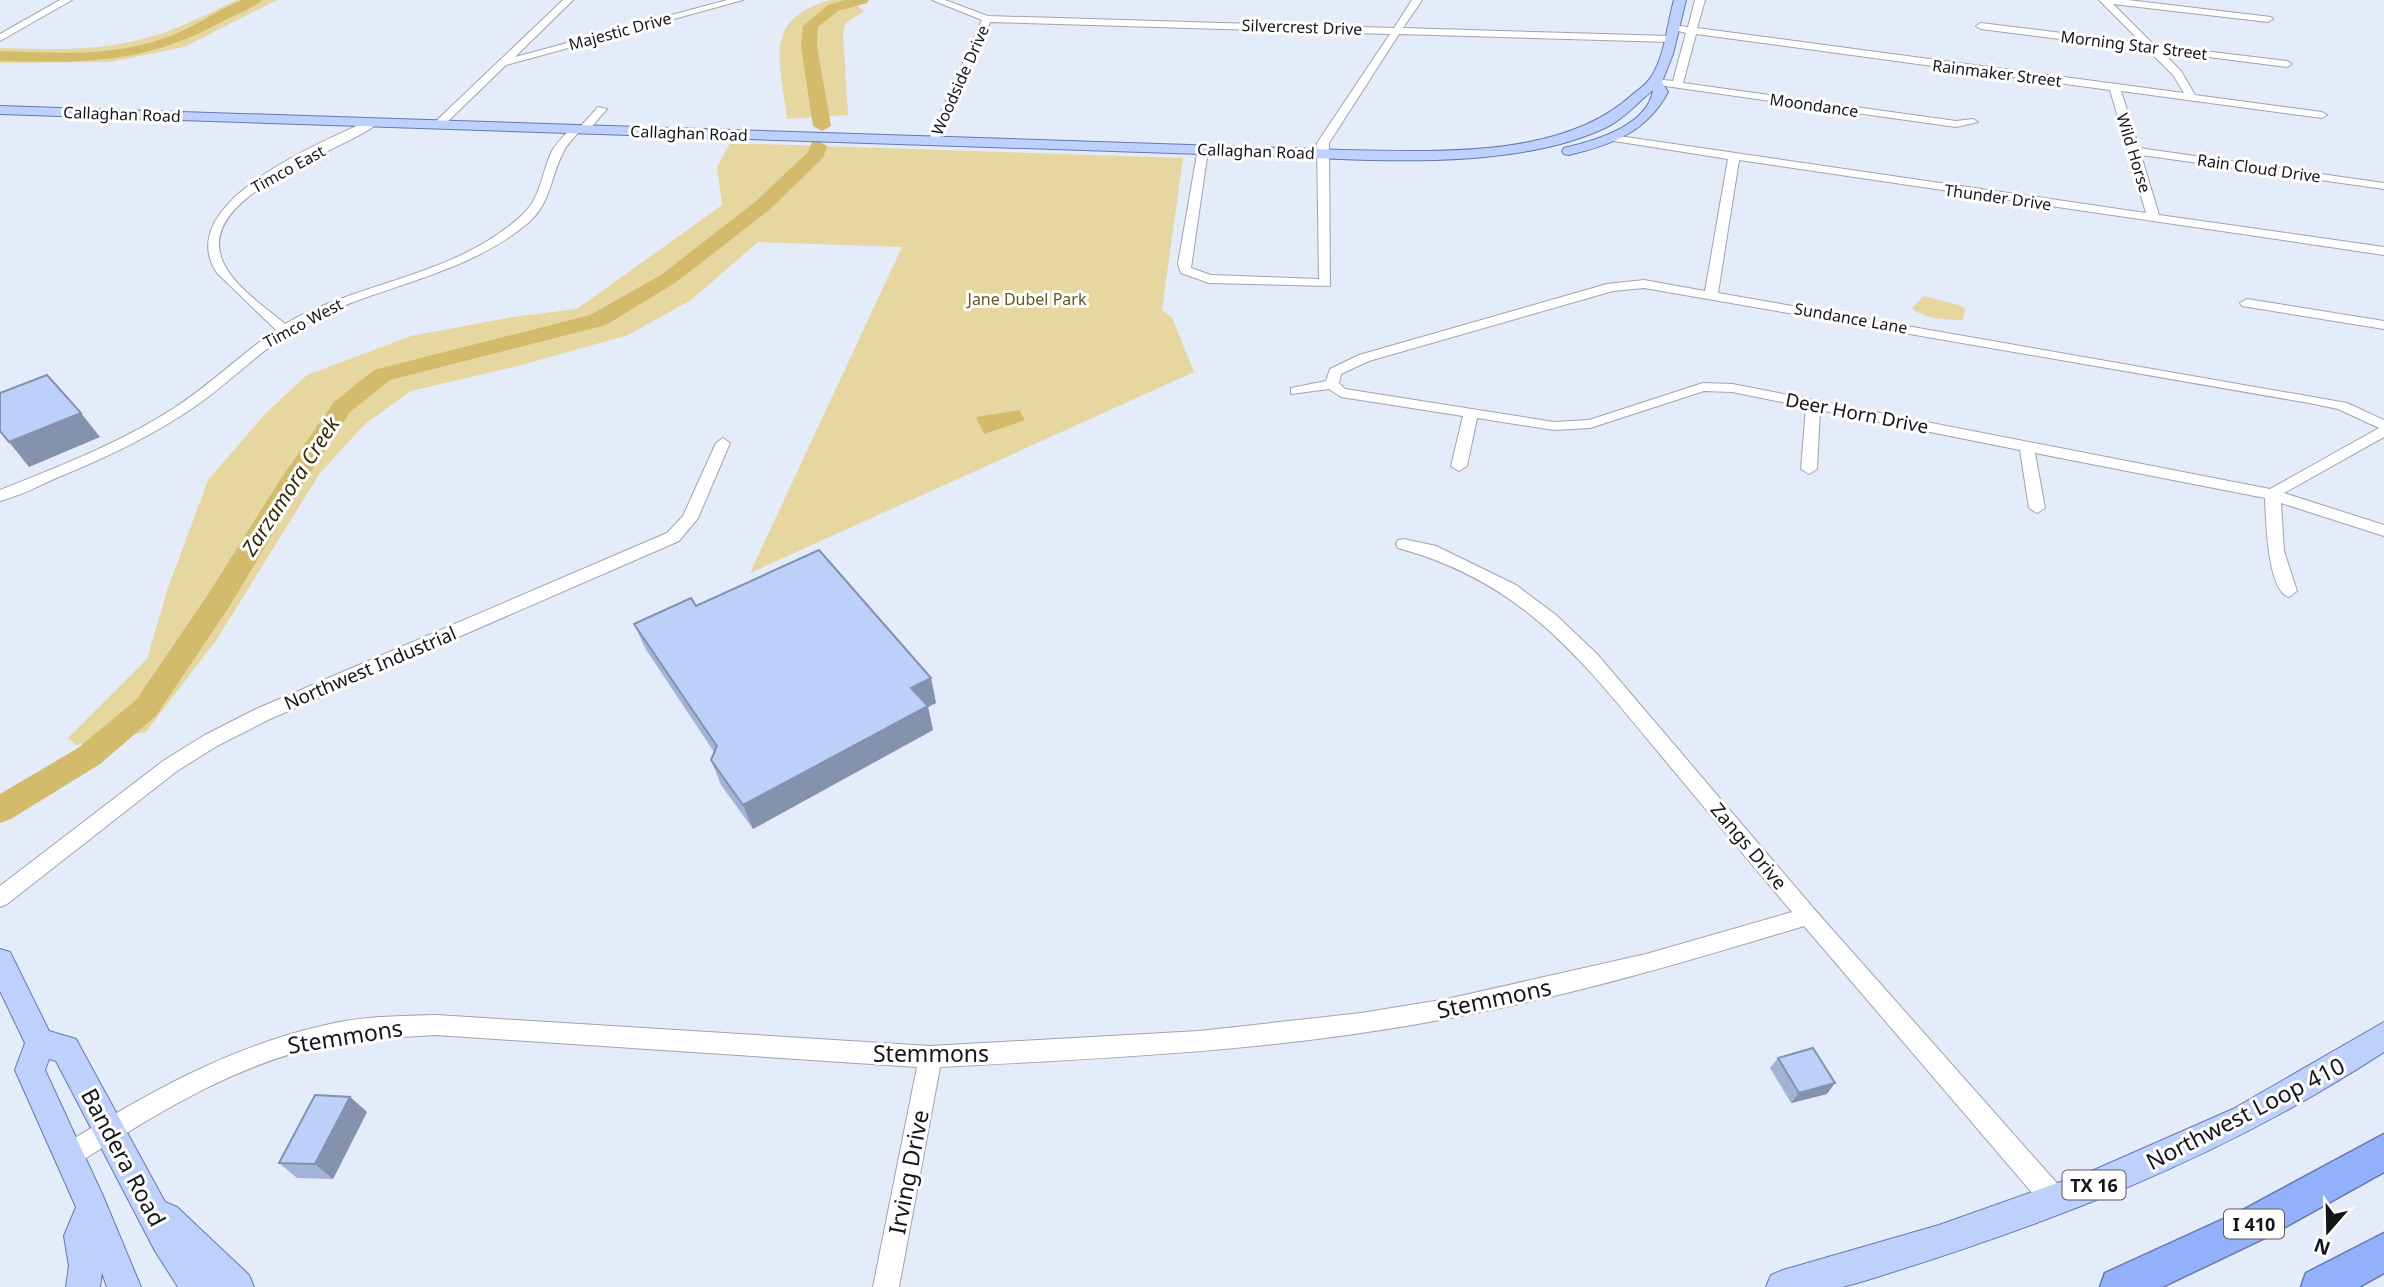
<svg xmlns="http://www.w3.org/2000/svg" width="2384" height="1287" viewBox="0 0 2384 1287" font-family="'Noto Sans',sans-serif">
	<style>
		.green { fill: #e6d6a0 }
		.water { fill: #d3bb6c }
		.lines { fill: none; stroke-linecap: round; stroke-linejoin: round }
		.river { fill: #d3bb6c; fill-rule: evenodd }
		.minor-casing { stroke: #9ea4b2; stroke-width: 2 }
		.major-casing { stroke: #667aac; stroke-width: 2 }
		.highway-casing { stroke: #667aac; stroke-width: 3 }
		.minor { fill: #fff; fill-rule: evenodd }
		.major { fill: #bed0fc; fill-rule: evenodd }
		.highway { fill: #92b1fa; fill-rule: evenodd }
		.wall { fill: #a3b3d6 }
		.shaded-wall { fill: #8492ae }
		.building { fill: #bdd0f9; stroke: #8492ae; stroke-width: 2 }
		.labels { text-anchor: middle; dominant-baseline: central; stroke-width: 6; stroke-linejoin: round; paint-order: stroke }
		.far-street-label { font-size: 16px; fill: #13151a; stroke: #fff }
		.far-park-label { font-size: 16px; fill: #66551a; stroke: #fff }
		.shield { fill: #fff; stroke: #5a5b5f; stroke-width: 2 }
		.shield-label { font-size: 18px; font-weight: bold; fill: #13151a }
		.street-label { font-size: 19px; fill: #13151a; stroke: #fff }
		.water-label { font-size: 21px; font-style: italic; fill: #352b07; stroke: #fff }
		.near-street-label { font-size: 23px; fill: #13151a; stroke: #fff }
	</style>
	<rect width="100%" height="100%" fill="#e4ebf9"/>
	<!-- green -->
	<path class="green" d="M 236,0 L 277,0 L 184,47 L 110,62 L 0,63 L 0,48 C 49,50 99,51 146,38 C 177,30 208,14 236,0 Z
		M 830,0 L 849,0 L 864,11 L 846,23 L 843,33 L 848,115 L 787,119 C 781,62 761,20 830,0 Z
		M 730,143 L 1183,158 L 1162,310 L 1172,318 L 1194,372 L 750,573 L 902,247 L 758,242 L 691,300 L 628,335 L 518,366 L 411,391 L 365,424 L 320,473 L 217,639 L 146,732 L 76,745 L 68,738 L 147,659 L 168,588 L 208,480 L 266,413 L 307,375 L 411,336 L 512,317 L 577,309 L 722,205 L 717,167 Z
		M 1924,296 L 1962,306 L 1965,309 L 1963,320 C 1948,320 1923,319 1912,308 Z"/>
	<!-- water -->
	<path class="water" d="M 1019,410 L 1025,420 L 984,434 L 976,417 Z"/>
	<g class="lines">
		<!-- river -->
		<path class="river" d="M 242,0 L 262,0 C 253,9 236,14 225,20 C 146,64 88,63 0,61 L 0,51 C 55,53 112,57 165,38 C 192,29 215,11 242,0 Z
			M 845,0 L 869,0 L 867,3 L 838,11 L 818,27 L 817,46 L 831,126 L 822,131 L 813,126 L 801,46 L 803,26 L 828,5 Z
			M 818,141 L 827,146 L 823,158 L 769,210 L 675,283 L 606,325 L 390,380 L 350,412 L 299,490 L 229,607 L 156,716 L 100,764 L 11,819 L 0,823 L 0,794 L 78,748 L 136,700 L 209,593 L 278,483 L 334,402 L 374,370 L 590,315 L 661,275 L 755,202 L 808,152 L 812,142 Z"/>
		<defs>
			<path id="minor" d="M 60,0 L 72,0 L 0,41 L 0,34 Z
				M 563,0 L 573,0 L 515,57 L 727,0 L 743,0 L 506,65 L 442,127 L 434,127 L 434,123 Z
				M 932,0 L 945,0 L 988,16 L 1394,28 L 1412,0 L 1422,0 L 1403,28 L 1670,36 L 1675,39 L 1670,42 L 1399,34 L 1329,143 L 1330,286 L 1209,283 L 1181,273 L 1178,264 L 1198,148 L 1208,150 L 1191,268 L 1211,275 L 1319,279 L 1317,143 L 1390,34 L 990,22 L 938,141 L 933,144 L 928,141 L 982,20 Z
				M 1695,0 L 1705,0 L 1697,28 L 2184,93 L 2173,75 L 2148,50 L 1981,29 L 1976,26 L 1981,23 L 2142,43 L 2099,0 L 2128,0 L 2271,17 L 2273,19 L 2268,22 L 2113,4 L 2154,45 L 2287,61 L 2292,64 L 2287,67 L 2161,51 L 2181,71 L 2195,95 L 2322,112 L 2327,115 L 2322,118 L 2121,91 L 2139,148 L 2384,183 L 2384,189 L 2141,155 L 2159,215 L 2384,247 L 2384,255 L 1739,160 L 1718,293 L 2347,403 L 2384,420 L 2384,437 L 2284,493 L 2384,525 L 2384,536 L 2281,503 L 2284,551 L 2297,591 L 2289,597 C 2267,591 2266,518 2265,498 L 2035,453 L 2045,508 L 2037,513 L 2029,508 L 2020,450 L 1820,410 L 1817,469 L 1809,474 L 1801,469 L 1806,407 L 1732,392 L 1704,391 L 1590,428 L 1554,430 L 1477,418 L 1467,466 L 1459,471 L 1451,466 L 1463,416 L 1341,397 L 1329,389 L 1291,394 L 1291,388 L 1326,381 L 1330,369 L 1359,355 L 1607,284 L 1644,280 L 1705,291 L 1728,159 L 1608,140 L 1607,138 L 1612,135 L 2146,213 L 2110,90 L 1696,34 L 1683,83 L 1956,121 L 1973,119 L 1978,122 L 1956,127 L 1651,84 L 1650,82 L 1655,79 L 1673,81 L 1686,33 L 1667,28 L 1672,25 L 1688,27 ZM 1644,288 L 2309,403 L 2338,409 L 2379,428 L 2270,489 L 1732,384 L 1703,383 L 1589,420 L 1554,422 L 1345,389 L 1339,383 L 1341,374 L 1369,361 L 1613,291 Z
				M 598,107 L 607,109 L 587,132 L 579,132 C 573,139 566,145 563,153 C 550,178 551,203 528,223 C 464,277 378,285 306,323 C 267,344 236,377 200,403 C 155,435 105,458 54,479 C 37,487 19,496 0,501 L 0,490 C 60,466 120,443 174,408 C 210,385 241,354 276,330 L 217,273 C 170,202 325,141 372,119 L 381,121 C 348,151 189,194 224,264 C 236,288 265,307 285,324 C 360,281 457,276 522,215 C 541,198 541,175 551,153 C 556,143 564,136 571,128 L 579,128 Z
				M 2247,299 L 2384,321 L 2384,329 L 2242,306 L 2240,303 Z
				M 723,438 L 730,443 L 698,518 L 679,541 L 270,719 L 217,746 L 177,771 L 7,904 L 0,907 L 0,886 L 163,761 L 203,736 L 256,709 L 667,533 L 683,516 L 716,443 Z
				M 1404,539 L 1436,546 L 1516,585 L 1556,615 L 1597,654 L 1815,910 L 2064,1191 L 2067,1200 L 2064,1209 L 2055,1212 L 2046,1209 L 1804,926 C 1686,962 1567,997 1445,1019 C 1278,1051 1109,1058 940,1067 L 899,1287 L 873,1287 L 917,1067 L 436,1035 C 402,1037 368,1038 334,1044 C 240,1060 157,1114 78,1163 L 69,1167 L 60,1163 L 57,1155 L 60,1147 C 146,1094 231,1045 330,1024 C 365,1016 401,1016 436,1015 L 930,1046 L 1199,1031 L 1361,1013 L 1447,999 L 1646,954 L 1792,912 C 1747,859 1703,806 1659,753 C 1580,658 1523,582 1398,548 L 1396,544 L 1398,540 Z"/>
			<path id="major" d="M 1674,0 L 1686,0 L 1673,54 L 1662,82 L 1668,92 C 1647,132 1611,145 1569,155 L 1564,154 L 1562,151 L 1564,148 C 1594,141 1648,126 1653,90 C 1638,102 1625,118 1607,127 C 1510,173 1367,159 1261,156 L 0,114 L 0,106 L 1343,150 C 1433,151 1561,160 1632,95 C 1638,90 1647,84 1651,77 C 1665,56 1667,24 1674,0 Z
				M 0,949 L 10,952 L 49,1031 L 76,1039 L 165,1202 L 177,1207 L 249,1275 L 254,1287 L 178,1287 L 155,1251 L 56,1061 L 49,1059 L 45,1070 L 103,1196 L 141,1287 L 107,1287 L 102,1273 L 100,1287 L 66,1287 L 69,1266 L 64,1236 L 76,1207 L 15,1070 L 25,1043 L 0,991 Z
				M 2384,1022 L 2384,1052 C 2219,1160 2048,1224 1861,1282 L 1842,1287 L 1766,1287 L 1771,1275 L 1783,1270 L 1939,1225 L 2094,1170 L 2233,1109 Z"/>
			<path id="highway" d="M 2384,1134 L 2384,1172 L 2267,1237 L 2162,1287 L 2100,1287 L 2105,1273 L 2241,1211 Z
				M 2384,1233 L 2384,1273 L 2359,1287 L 2301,1287 L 2306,1273 Z"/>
		</defs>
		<!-- minor casing -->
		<use href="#minor" class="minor-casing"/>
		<!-- major casing -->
		<use href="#major" class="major-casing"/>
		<!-- highway casing -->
		<use href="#highway" class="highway-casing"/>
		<!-- minor -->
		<use href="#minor" class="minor"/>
		<!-- major -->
		<use href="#major" class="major"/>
		<!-- highway -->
		<use href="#highway" class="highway"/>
	</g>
	<!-- wall -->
	<path class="wall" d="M 696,606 L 931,678 L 936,703 L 928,707 L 933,730 L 753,829 L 721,785 L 711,760 L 714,752 L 645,648 L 634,624 Z
		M 1778,1058 L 1827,1094 L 1791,1103 L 1770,1068 Z
		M 350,1097 L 367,1112 L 333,1179 L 297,1178 L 279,1163 Z"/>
	<!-- shaded-wall -->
	<path class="shaded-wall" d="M 81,413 L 100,437 L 29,467 L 9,442 Z
		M 931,678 L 936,703 L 928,707 L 933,730 L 753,829 L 743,805 L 911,688 Z
		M 1835,1083 L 1827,1094 L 1791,1103 L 1799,1093 Z
		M 350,1097 L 367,1112 L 333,1179 L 315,1164 Z"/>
	<!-- building -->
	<path class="building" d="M 47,375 L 81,413 L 9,442 L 0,431 L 0,393 Z
		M 819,550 L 931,678 L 911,688 L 928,706 L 743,805 L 711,760 L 717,746 L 634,624 L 691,598 L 696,606 Z
		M 1813,1048 L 1835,1083 L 1799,1093 L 1778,1058 Z
		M 315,1095 L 350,1097 L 315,1164 L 279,1163 Z"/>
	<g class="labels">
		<!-- far-street labels -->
		<g class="far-street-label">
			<text transform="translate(1302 27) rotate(2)">Silvercrest Drive</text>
			<text transform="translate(620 31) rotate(-15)">Majestic Drive</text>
			<text transform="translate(2134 45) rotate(7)">Morning Star Street</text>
			<text transform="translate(1997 73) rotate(7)">Rainmaker Street</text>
			<text transform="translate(960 80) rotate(-66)">Woodside Drive</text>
			<text transform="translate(1814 105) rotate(8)">Moondance</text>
			<text transform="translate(122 114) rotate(2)">Callaghan Road</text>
			<text transform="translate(689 133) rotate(2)">Callaghan Road</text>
			<text transform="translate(1256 151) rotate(2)">Callaghan Road</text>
			<text transform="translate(2134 153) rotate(73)">Wild Horse</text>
			<text transform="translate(2259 168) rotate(8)">Rain Cloud Drive</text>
			<text transform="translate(288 169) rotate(-29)">Timco East</text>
			<text transform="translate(1998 197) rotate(8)">Thunder Drive</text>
			<text transform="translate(1851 318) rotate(10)">Sundance Lane</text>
			<text transform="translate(303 323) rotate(-28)">Timco West</text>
		</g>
		<!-- far-park labels -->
		<g class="far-park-label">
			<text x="1027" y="299">Jane Dubel Park</text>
		</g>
		<!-- shield labels -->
		<g class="shield">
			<rect x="2062.5" y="1170.5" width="63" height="29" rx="5"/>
			<rect x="2224" y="1209.5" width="60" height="29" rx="5"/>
		</g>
		<g class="shield-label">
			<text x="2094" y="1185">TX 16</text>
			<text x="2254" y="1224">I 410</text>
		</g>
		<!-- street labels -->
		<g class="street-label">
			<text transform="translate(1857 413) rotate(11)">Deer Horn Drive</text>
			<text transform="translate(370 668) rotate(-23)">Northwest Industrial</text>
			<text transform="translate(1749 846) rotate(50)">Zangs Drive</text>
		</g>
		<!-- water labels -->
		<g class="water-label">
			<text transform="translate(290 486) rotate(-57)">Zarzamora Creek</text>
		</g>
		<!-- near-street labels -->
		<g class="near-street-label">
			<text transform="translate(1494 998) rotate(-12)">Stemmons</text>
			<text transform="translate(345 1036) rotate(-9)">Stemmons</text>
			<text x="931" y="1053">Stemmons</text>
			<text transform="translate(2245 1113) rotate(-27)">Northwest Loop 410</text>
			<text transform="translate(124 1157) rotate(62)">Bandera Road</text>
			<text transform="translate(908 1172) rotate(-79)">Irving Drive</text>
		</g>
	</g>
	<!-- north arrow -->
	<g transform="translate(2328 1231) rotate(200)" stroke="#ffffff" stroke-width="5" paint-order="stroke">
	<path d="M0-5L12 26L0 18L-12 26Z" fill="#13151a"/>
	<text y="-10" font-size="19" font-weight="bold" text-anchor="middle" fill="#13151a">N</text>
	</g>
</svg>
